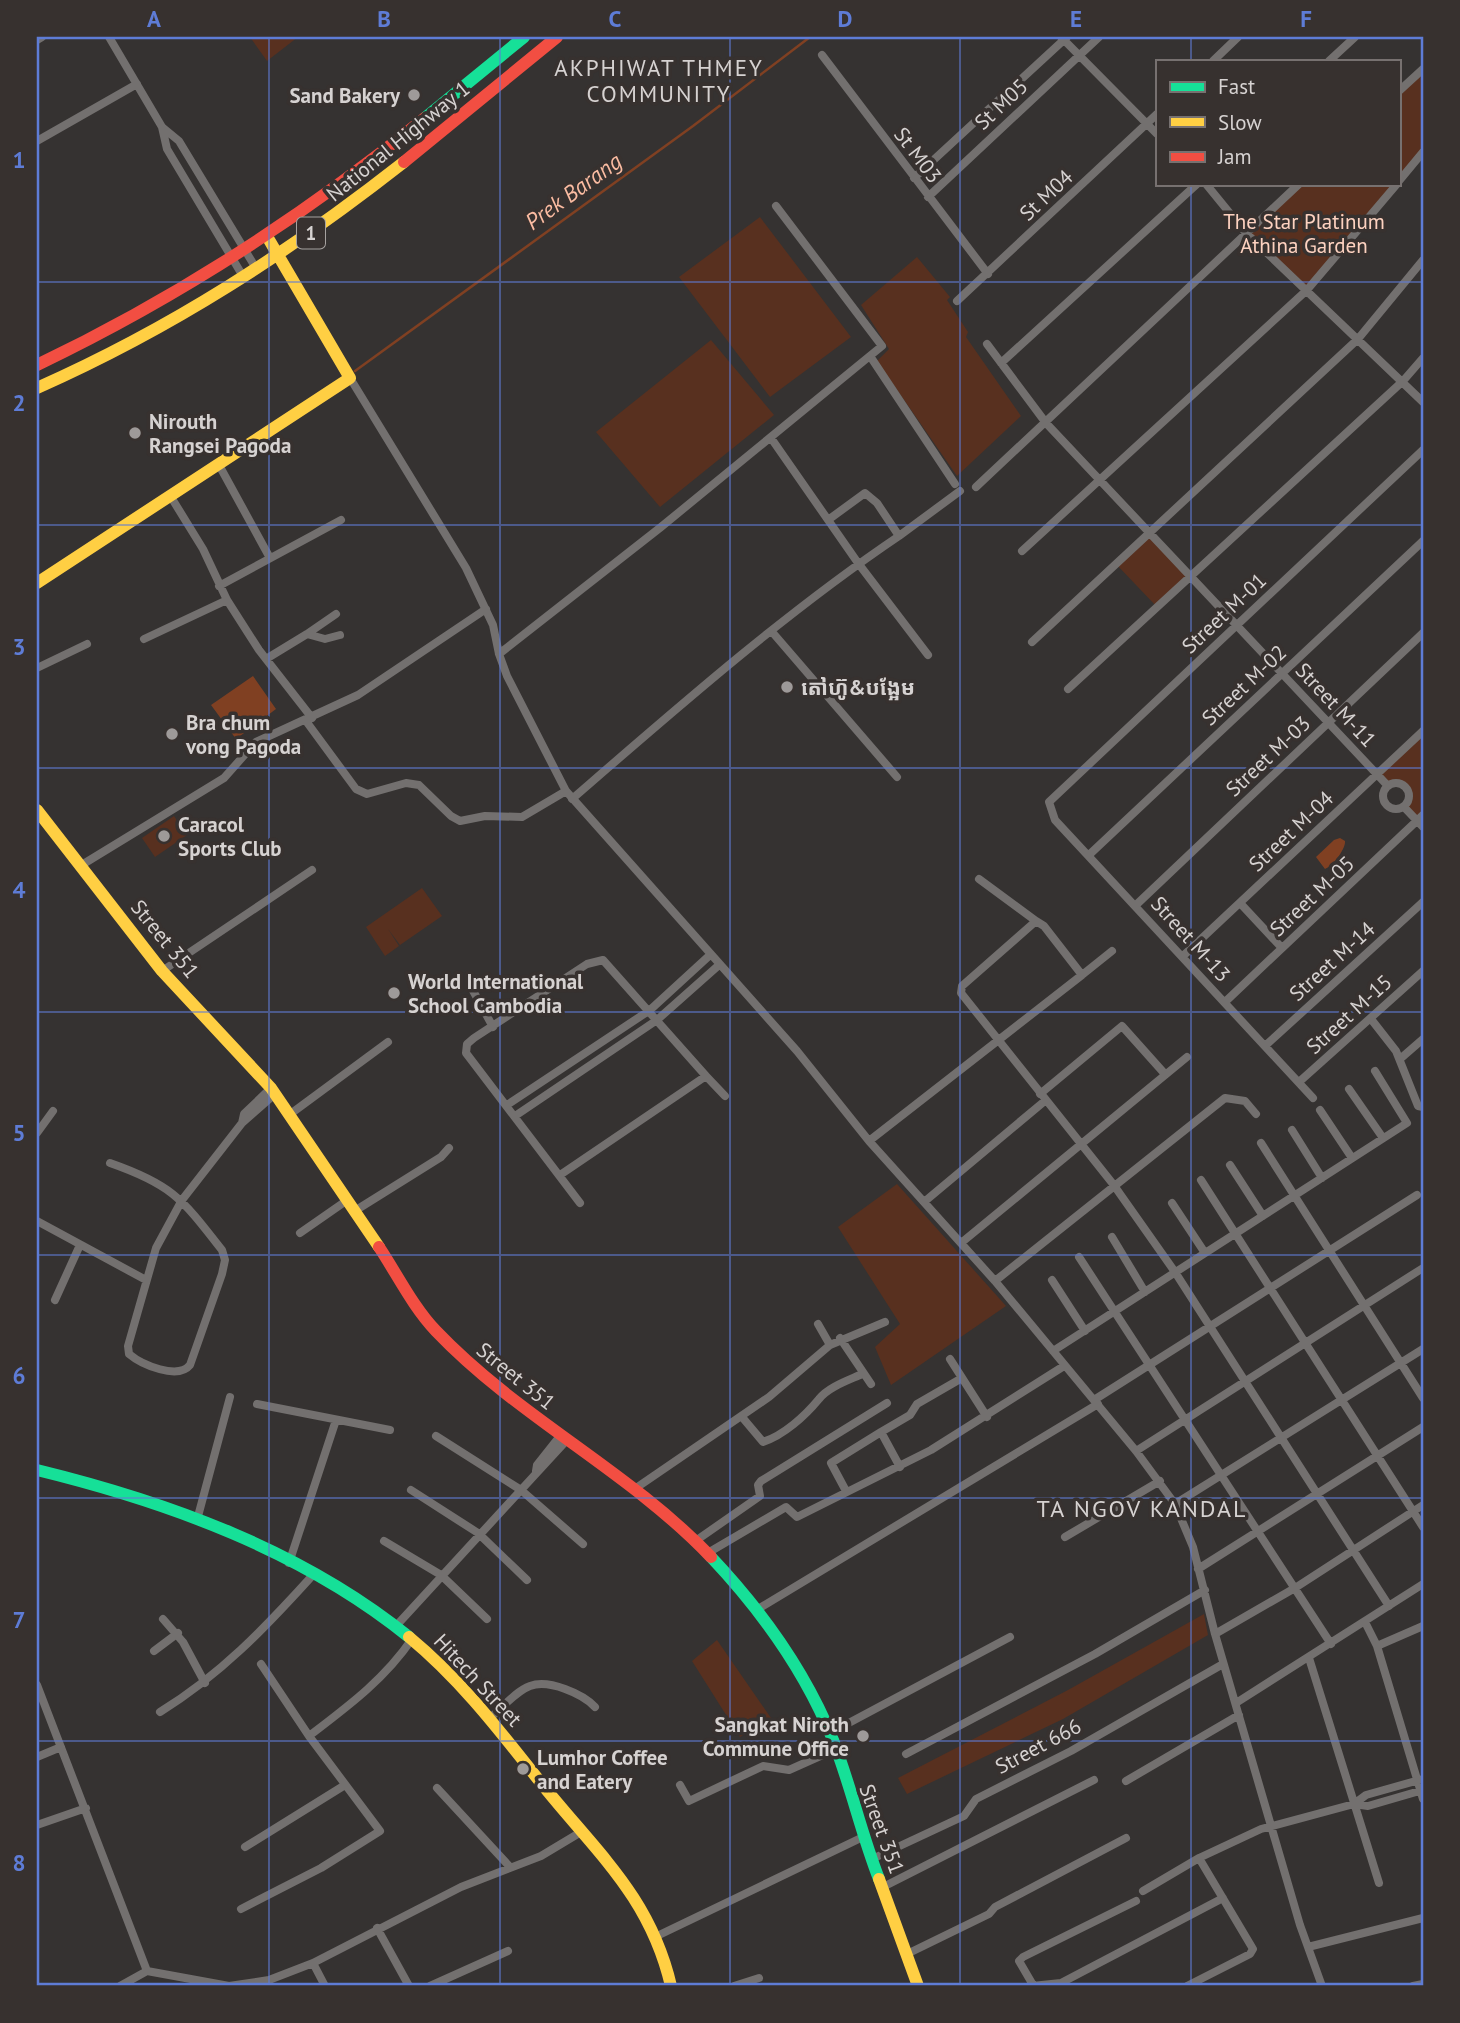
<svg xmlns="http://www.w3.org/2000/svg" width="1460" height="2023" viewBox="0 0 1460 2023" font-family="'PT Sans','Noto Sans Khmer',sans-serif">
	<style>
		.green { fill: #58301f }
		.water { fill: #804022 }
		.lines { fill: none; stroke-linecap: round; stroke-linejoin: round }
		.stream { stroke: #804022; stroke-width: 2.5 }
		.street { stroke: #73706f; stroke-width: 8 }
		.fast { stroke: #16e098; stroke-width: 12 }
		.slow { stroke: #ffcf43; stroke-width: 12 }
		.jam { stroke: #f24e42; stroke-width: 12 }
		.grid { fill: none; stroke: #5e7cd6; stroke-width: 2; stroke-opacity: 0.55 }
		.poi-dot { fill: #9e9a99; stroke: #37312f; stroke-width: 2.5 }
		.labels { text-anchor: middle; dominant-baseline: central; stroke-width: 7; stroke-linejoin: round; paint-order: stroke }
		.shield { fill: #37312f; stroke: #a6a2a0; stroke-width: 2 }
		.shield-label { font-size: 19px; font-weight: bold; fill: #d6d2d1 }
		.poi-label { font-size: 21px; font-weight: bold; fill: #d6d2d1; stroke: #37312f; text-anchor: start }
		.street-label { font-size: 21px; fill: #d6d2d1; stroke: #37312f }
		.park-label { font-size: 21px; fill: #fdd2c0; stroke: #37312f }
		.neighbourhood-label { font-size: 23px; letter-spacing: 2px; fill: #d6d2d1; stroke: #37312f }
		.water-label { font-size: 23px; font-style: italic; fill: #fbbca2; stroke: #37312f }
		.quarter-label { font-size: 24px; letter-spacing: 2px; fill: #d6d2d1; stroke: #37312f }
		.neatline { fill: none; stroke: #5e7cd6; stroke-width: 2.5 }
		.grid-label { font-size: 23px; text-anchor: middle; font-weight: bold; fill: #5e7cd6 }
	</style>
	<rect width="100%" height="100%" fill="#353231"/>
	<!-- green -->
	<path class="green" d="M 250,37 L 298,37 L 267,61 Z
		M 1423,69 L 1423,152 L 1399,181 L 1399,91 Z
		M 1299,184 L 1397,184 L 1307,290 L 1246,233 Z
		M 760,217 L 851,337 L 770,397 L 679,277 Z
		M 917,257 L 950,297 L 947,300 L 968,332 L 966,337 L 1021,416 L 957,476 L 877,361 L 889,349 L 861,305 Z
		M 711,340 L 774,415 L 660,507 L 596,432 Z
		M 1149,533 L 1191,576 L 1157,607 L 1116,564 Z
		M 1423,731 L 1423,815 L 1417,821 L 1404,807 L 1409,797 L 1407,789 L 1396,783 L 1388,786 L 1377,774 Z
		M 174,816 L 187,835 L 155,857 L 142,838 Z
		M 422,888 L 442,916 L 400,945 L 388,929 L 399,946 L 385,956 L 366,927 Z
		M 897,1184 L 1006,1306 L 891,1385 L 875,1347 L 900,1324 L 838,1227 Z
		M 1204,1614 L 1208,1635 L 1063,1719 L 907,1794 L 898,1778 L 1068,1690 Z
		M 717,1640 L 771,1718 L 740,1737 L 692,1661 Z"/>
	<!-- water -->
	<path class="water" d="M 253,676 L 276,709 L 236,739 L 211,705 Z
		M 1340,838 L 1345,841 C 1346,849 1332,867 1325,869 L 1316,857 L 1334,840 Z"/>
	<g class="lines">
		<!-- stream -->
		<path class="stream" d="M 355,371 L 693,126 L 810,37"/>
		<!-- street -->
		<path class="street" d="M 109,37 L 162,127 L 179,141 L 257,270
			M 1061,37 L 1157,134
			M 37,40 L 42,37
			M 822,55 L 988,274
			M 1213,61 L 1238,37
			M 1329,61 L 1355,37
			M 1399,91 L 1423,69
			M 162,127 L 167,149 L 244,278
			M 37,141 L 137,84
			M 914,178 L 1067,37
			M 1399,181 L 1423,152
			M 1206,184 L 1246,233 L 1423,402
			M 928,197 L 1099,37
			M 957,301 L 1157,114
			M 987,344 L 1046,423 L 1388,786
			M 870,356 L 955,484
			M 1001,363 L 1197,184
			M 350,378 L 466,568 L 493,625 L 499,654 L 507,676 L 566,791 L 797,1051 L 869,1141 L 995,1281 L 1136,1451 L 1175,1504 L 1193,1547 L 1215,1634 L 1300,1925 L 1322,1986
			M 771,438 L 858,563 L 928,655
			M 219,465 L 270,558
			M 976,487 L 1299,184
			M 171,497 L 203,549 L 227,600 L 259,650 L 312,718
			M 899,536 L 960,491
			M 1022,551 L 1307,290 L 1397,184
			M 219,586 L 341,520
			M 773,633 L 897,777
			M 307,634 L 336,614
			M 144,639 L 227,600
			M 1032,642 L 1358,339 L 1423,260
			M 499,654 L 661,527 L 882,346 L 776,206
			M 266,659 L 307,634 L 325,639 L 340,635
			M 37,668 L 87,644
			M 1068,689 L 1403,381 L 1423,358
			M 306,721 L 356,789 L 367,794 L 406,783 L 419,785 L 451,816 L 460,821 L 485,816 L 522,817 L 566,791
			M1383 796a13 13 0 1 1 26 0a13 13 0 1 1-26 0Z
			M 572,799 C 677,708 785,613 899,536 L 877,503 L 865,493 L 828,520
			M 1404,807 L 1423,827
			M 1090,854 L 1423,541
			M 80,866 L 224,778 L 256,742 L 358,695 L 486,609
			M 979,879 L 1036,921 L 962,986 L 961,993 L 1113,1184 L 1175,1272 L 1389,1606
			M 1240,903 L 1282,948
			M 1136,905 L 1423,633
			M 1183,956 L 1423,731
			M 162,971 L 312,870
			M 1082,975 L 1112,951
			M 471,987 L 493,1027
			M 1225,1002 L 1423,815
			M 1371,1019 L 1396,1051 L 1418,1106 L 1423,1107
			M 1265,1046 L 1423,902
			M 1400,1059 L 1423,1039
			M 706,1076 L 725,1096
			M 1299,1082 L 1423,971
			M 1349,1089 L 1383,1138
			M 1040,1094 L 1122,1026 L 1164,1073
			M 1313,1098 L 1055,820 L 1049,802 L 1423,450
			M 507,1105 L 650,1010 L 710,955
			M 1320,1110 L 1352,1158
			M 289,1115 L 388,1042
			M 515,1116 L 657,1020 L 719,965
			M 242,1123 L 275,1094
			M 1292,1130 L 1322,1178
			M 37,1133 L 53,1111
			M 869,1141 L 1082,975 L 1044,926 L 1036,921
			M 1261,1143 L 1423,1398
			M 110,1163 C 173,1185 182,1199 222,1250 L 225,1260 L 222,1274 L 190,1365 C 178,1380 142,1365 129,1354 L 128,1346 L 156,1248 L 182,1200 L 242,1123 L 244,1114 L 271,1088
			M 1230,1165 L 1263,1216
			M 560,1175 L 706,1076 L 603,960 L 587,964 L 474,1038 L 467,1044 L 466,1053 L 580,1203
			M 1201,1180 L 1423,1527
			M 924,1202 L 1046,1100
			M 1172,1203 L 1205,1253
			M 353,1212 L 441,1157 L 449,1148
			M 37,1221 L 146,1280
			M 300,1233 L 346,1201
			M 1112,1237 L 1145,1292
			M 961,1243 L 1187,1057
			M 1079,1257 L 1331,1644
			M 1052,1280 L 1085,1331
			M 995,1281 L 1225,1098 L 1245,1101 L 1256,1114
			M 55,1300 L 80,1245
			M 818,1324 L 830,1345
			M 840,1338 L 871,1384
			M 1053,1351 L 1407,1123 L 1375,1071
			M 950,1359 L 987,1417
			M 1094,1400 L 1417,1195
			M 257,1404 L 390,1430
			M 742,1417 L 763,1442 C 784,1435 805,1416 819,1399 C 828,1387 849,1380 862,1374
			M 436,1436 L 521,1490 L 583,1544
			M 1136,1451 L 1423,1268
			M 900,1467 L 881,1432 L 910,1415 L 917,1404 L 962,1378
			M 536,1471 L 537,1465 L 560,1436
			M 636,1488 L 769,1397 L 830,1345 L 885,1322
			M 411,1490 L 478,1533 L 527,1580
			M 846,1491 L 831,1463 L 881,1432
			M 1175,1504 L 1423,1349
			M 197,1520 L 230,1397
			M 1065,1537 L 1160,1481
			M 384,1541 L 441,1575 L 487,1619
			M 694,1542 L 760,1496 L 758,1485 L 761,1481 L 887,1403
			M 706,1554 L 786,1507 L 797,1517 L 931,1450 L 1064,1366
			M 289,1563 L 336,1420
			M 1198,1569 L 1423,1427
			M 758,1609 L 1098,1404
			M 163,1619 L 183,1642 L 205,1683
			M 1365,1622 L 1377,1646 L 1423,1799
			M 396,1626 L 566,1441
			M 1215,1634 L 1295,1588 L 1423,1505
			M 1377,1646 L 1423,1626
			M 154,1651 L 178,1633
			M 1309,1658 L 1379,1883
			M 261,1664 L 309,1736 C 347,1707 384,1680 412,1639
			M 37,1685 L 147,1971
			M 1236,1703 L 1423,1584
			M 160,1712 C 220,1675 265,1628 312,1576
			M 491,1717 C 502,1708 516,1691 530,1686 C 549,1679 583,1694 595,1707
			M 830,1733 L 1010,1637
			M 906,1754 L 1095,1654 L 1205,1590
			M 37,1757 L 61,1747
			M 1126,1781 L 1239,1715
			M 680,1785 L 689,1801 L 763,1766 L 789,1770 L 836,1749
			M 437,1788 L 510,1867
			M 1354,1804 L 1366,1795 L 1423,1779
			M 37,1825 L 86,1808
			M 245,1847 L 345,1785
			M 872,1859 L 964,1816 L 976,1799 L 1071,1751 L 1223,1664
			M 883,1887 L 1094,1780
			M 1143,1891 L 1199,1858 L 1261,1829 L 1354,1804 L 1368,1806 L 1423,1790
			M 241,1909 L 321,1868 L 380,1831 L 309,1736
			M 377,1928 L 409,1986
			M 657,1936 L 863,1837
			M 1308,1947 L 1423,1918
			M 909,1953 L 989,1914 L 995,1907 L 1126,1838
			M 313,1963 L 325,1986
			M 1033,1985 L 1019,1961 L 1023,1957 L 1136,1901
			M 120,1986 L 147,1971 L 229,1986 L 269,1980 L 313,1963 L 461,1887 L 541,1856 L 581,1832
			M 430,1986 L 508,1951
			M 734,1986 L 759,1978
			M 1032,1986 L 1061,1983 L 1223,1898
			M 1187,1986 L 1250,1954 L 1253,1949 L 1199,1858
			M 1413,1986 L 1423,1984"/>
		<!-- fast -->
		<path class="fast" d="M 425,118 L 524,37
			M 37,1470 C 168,1502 303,1551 409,1637
			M 711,1557 C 761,1610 806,1673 833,1740 C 851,1786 861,1833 879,1879"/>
		<!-- slow -->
		<path class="slow" d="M 37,388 C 172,328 288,253 404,162
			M 37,583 L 350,378 L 268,238
			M 37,810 L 162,971 L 271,1088 L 379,1247
			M 409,1637 C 461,1680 499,1730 541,1783 C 596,1852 650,1896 671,1986
			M 879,1879 L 918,1986"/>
		<!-- jam -->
		<path class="jam" d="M 404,162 L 557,37
			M 37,365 C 177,298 305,215 425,118
			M 379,1247 C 397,1274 413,1307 436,1331 C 519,1418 628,1470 711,1557"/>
	</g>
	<!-- grid -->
	<path class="grid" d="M 269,37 L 269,1986M 500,37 L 500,1986M 730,37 L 730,1986M 960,37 L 960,1986M 1191,37 L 1191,61M 1191,184 L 1191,1986M 37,282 L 1423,282M 37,525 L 1423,525M 37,768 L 1423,768M 37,1012 L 1423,1012M 37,1255 L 1423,1255M 37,1498 L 1423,1498M 37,1741 L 1423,1741"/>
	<!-- markers -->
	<g class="poi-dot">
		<circle cx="414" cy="95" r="7"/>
		<circle cx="135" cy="433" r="7"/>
		<circle cx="787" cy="687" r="7"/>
		<circle cx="172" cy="734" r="7"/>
		<circle cx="164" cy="836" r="7"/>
		<circle cx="394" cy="993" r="7"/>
		<circle cx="863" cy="1736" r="7"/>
		<circle cx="523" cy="1769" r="7"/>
	</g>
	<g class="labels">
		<!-- shield labels -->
		<rect class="shield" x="297" y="217.5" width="28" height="31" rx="5"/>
		<g class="shield-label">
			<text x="311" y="233">1</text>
		</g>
		<!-- poi labels -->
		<g class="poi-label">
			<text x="400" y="95" text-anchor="end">Sand Bakery</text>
			<text x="149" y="421">Nirouth<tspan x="149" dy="24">Rangsei Pagoda</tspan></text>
			<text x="801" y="687">តៅហ៊ូ&amp;បង្អែម</text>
			<text x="186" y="722">Bra chum<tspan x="186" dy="24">vong Pagoda</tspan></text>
			<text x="178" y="824">Caracol<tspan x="178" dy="24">Sports Club</tspan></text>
			<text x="408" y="981">World International<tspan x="408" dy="24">School Cambodia</tspan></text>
			<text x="849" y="1724" text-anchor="end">Sangkat Niroth<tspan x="849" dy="24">Commune Office</tspan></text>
			<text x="537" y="1757">Lumhor Coffee<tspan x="537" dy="24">and Eatery</tspan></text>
		</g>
		<!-- street labels -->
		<g class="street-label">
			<text transform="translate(1001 104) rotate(-43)">St M05</text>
			<text transform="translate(398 141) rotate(-39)">National Highway 1</text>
			<text transform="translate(918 155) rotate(53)">St M03</text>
			<text transform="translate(1046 195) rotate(-43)">St M04</text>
			<text transform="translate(1224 613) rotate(-43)">Street M-01</text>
			<text transform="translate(1244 685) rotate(-43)">Street M-02</text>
			<text transform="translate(1336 705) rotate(47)">Street M-11</text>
			<text transform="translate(1268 756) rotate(-43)">Street M-03</text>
			<text transform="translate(1291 831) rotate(-43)">Street M-04</text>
			<text transform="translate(1312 896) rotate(-43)">Street M-05</text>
			<text transform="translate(165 939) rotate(51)">Street 351</text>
			<text transform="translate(1191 939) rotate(48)">Street M-13</text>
			<text transform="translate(1332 961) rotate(-42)">Street M-14</text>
			<text transform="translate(1349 1014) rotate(-42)">Street M-15</text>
			<text transform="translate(516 1376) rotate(39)">Street 351</text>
			<text transform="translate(478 1680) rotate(47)">Hitech Street</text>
			<text transform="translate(1038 1746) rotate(-28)">Street 666</text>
			<text transform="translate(882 1829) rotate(70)">Street 351</text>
		</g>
		<!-- park labels -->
		<g class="park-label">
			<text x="1304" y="221">The Star Platinum<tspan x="1304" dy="24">Athina Garden</tspan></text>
		</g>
		<!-- neighbourhood labels -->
		<g class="neighbourhood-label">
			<text x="659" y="67">AKPHIWAT THMEY<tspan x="659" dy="26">COMMUNITY</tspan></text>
		</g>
		<!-- water labels -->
		<g class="water-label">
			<text transform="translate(573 191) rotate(-36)">Prek Barang</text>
		</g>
		<!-- quarter labels -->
		<g class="quarter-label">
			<text x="1142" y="1508">TA NGOV KANDAL</text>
		</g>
	</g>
	<!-- border -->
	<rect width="1460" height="2023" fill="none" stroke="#37312f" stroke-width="77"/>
	<!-- legend -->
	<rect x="1156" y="60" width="245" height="126" fill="#37312f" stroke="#777170" stroke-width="2"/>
	<rect x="1170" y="82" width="35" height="10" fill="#16e098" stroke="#777170" stroke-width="2"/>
	<text x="1218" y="94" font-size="21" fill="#d6d2d1">Fast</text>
	<rect x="1170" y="117" width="35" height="10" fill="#ffcf43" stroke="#777170" stroke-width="2"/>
	<text x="1218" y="130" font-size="21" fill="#d6d2d1">Slow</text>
	<rect x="1170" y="152" width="35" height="10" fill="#f24e42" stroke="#777170" stroke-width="2"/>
	<text x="1218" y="164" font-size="21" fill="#d6d2d1">Jam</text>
	<rect x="38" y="38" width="1384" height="1946" class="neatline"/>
	<g class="grid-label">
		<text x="154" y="27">A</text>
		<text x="384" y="27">B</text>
		<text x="615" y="27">C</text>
		<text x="845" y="27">D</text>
		<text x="1076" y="27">E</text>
		<text x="1306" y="27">F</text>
		<text x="19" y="168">1</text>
		<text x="19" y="411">2</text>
		<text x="19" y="655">3</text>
		<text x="19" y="898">4</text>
		<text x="19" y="1141">5</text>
		<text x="19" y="1384">6</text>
		<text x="19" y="1628">7</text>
		<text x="19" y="1871">8</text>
	</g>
</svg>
